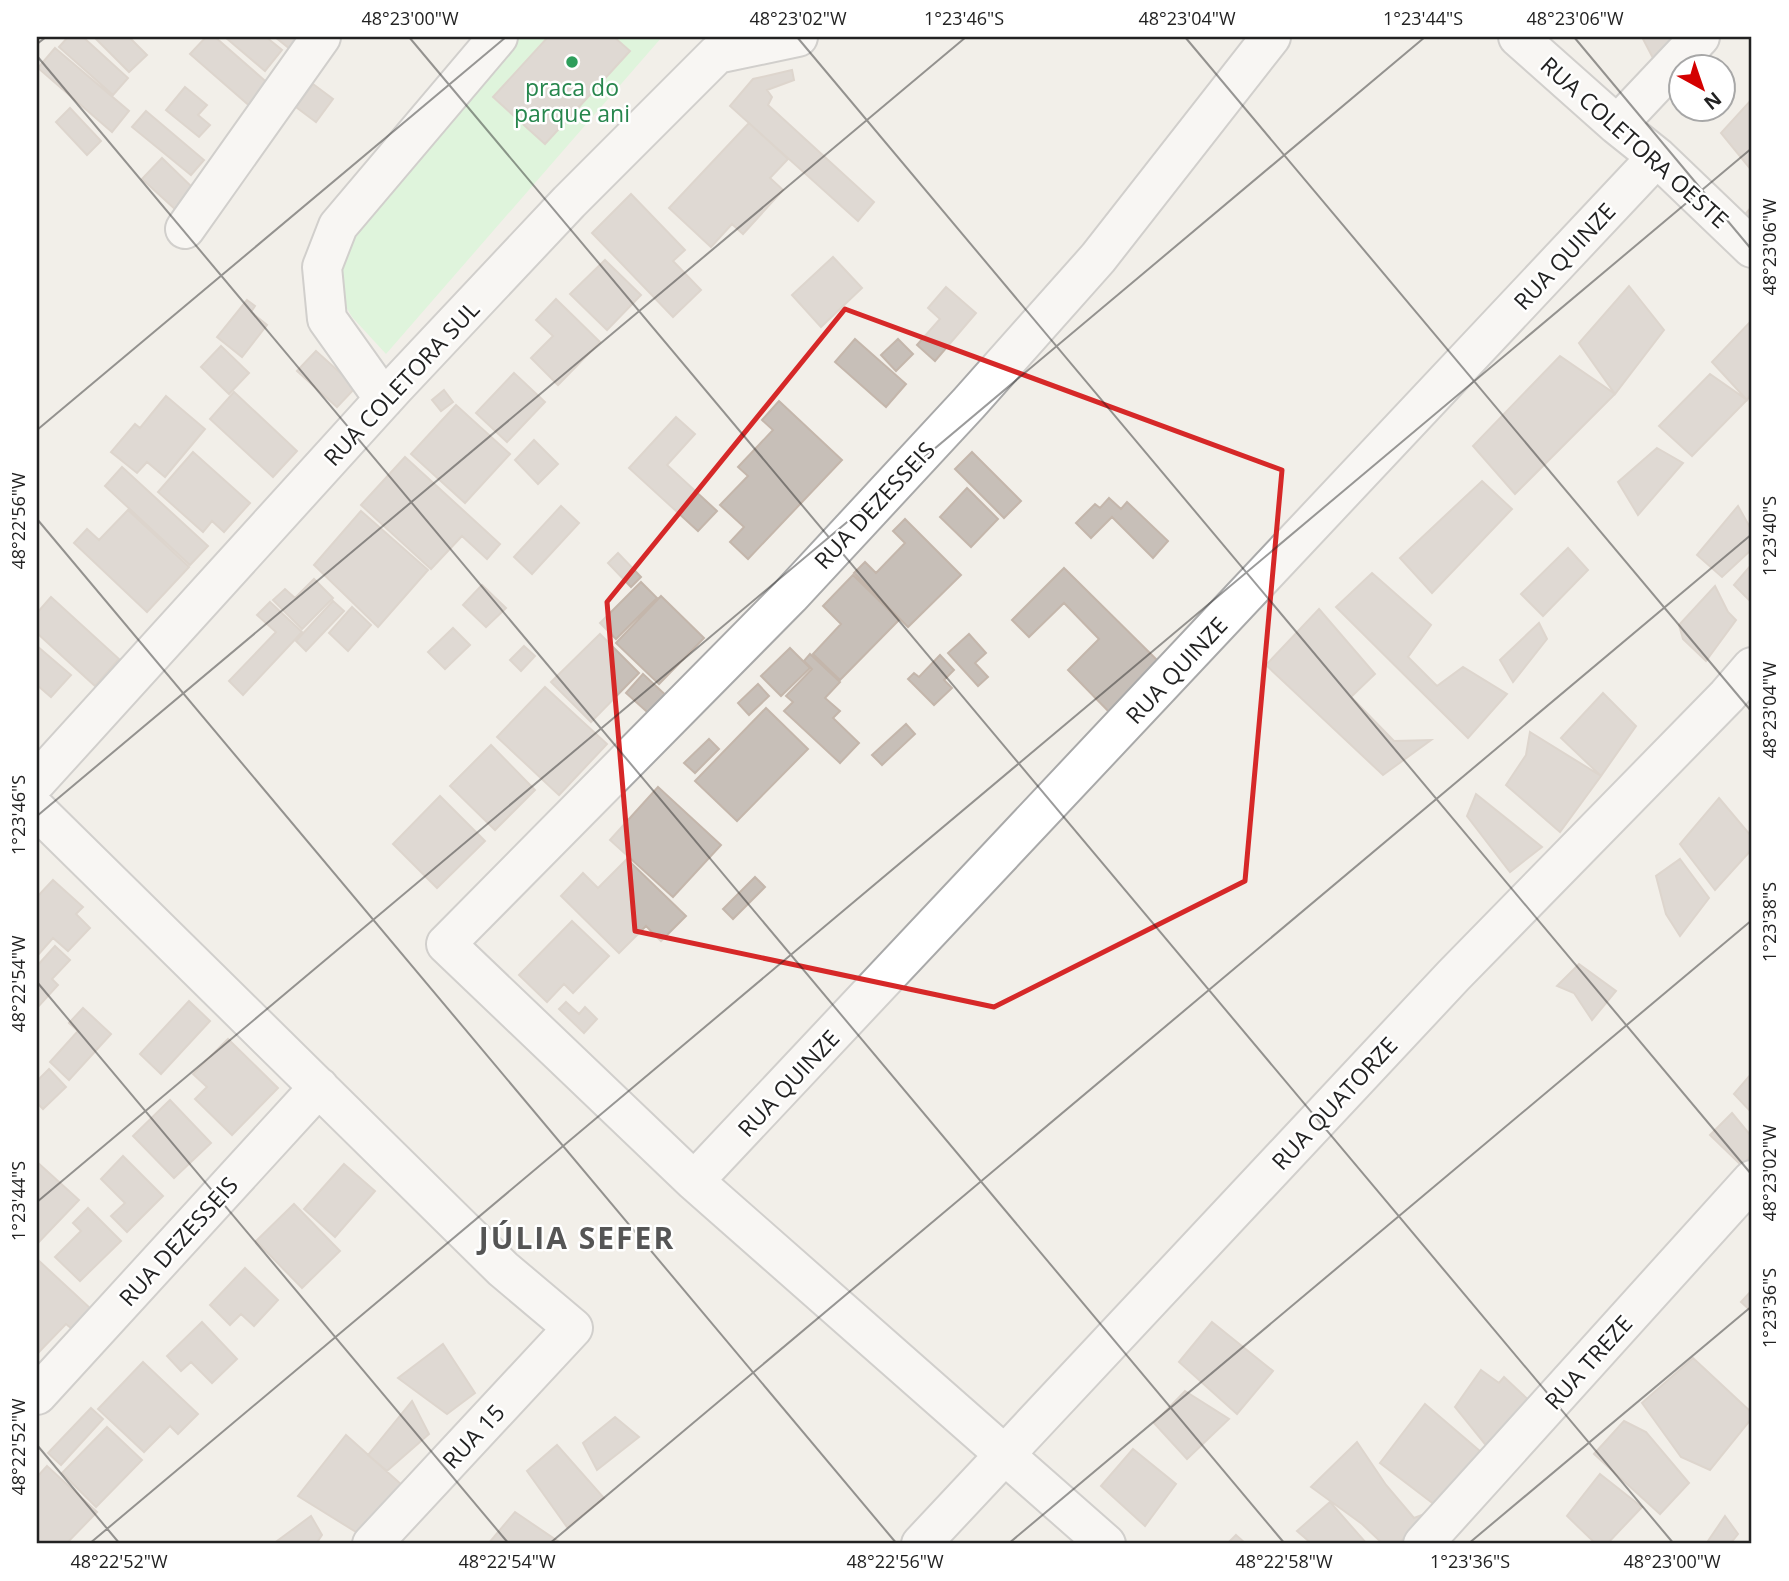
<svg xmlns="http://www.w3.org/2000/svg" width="1789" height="1581" viewBox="0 0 1789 1581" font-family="'Open Sans',sans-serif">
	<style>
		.park { fill: #c8facc }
		.building { fill: #c7bfb8; stroke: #c4b6ab; stroke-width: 2 }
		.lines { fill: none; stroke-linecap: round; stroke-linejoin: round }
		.minor-casing { stroke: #a9a9a9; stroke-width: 42 }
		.minor { stroke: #fff; stroke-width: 38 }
		.marked { fill: none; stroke: #d62828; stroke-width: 5; stroke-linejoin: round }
		.ticks { fill: none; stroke: #222; stroke-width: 2; stroke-opacity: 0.45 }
		.leisure-dot { fill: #2e9e5b; stroke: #fff; stroke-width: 2.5 }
		.labels { text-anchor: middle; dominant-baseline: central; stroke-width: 5; stroke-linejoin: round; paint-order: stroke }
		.leisure-label { font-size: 23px; fill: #27864d; stroke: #fff }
		.street-label { font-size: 23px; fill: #222; stroke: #fff }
		.district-label { font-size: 30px; font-weight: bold; letter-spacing: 2px; fill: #555; stroke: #fff }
		.neatline { fill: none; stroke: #222; stroke-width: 2.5 }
		.ticks-label { font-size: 18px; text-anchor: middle; fill: #222 }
	</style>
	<rect width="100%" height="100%" fill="#f2efe9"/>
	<!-- park -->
	<path class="park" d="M 518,37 L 662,37 L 386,354 L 352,317 L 332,283 L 343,243 Z"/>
	<!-- building -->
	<path class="building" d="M 68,37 L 83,37 L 128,78 L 113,95 L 59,47 Z
		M 94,37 L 129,37 L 147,55 L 129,72 Z
		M 206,37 L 215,37 L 271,86 L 252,108 L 190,54 Z
		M 225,37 L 266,37 L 282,50 L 265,71 Z
		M 275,37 L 309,37 L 295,53 Z
		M 548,37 L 614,37 L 630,51 L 545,144 L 493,97 Z
		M 1642,37 L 1674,37 L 1653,58 Z
		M 55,48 L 129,111 L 112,132 L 38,68 Z
		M 792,70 L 794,80 L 767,90 L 772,97 L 768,105 L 874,202 L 858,221 L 730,106 L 753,79 Z
		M 313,84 L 333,99 L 316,122 L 296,107 Z
		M 185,87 L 207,105 L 198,115 L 210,125 L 199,137 L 166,110 Z
		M 1752,99 L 1752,171 L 1721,133 Z
		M 70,108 L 101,141 L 87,155 L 56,122 Z
		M 146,111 L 204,160 L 191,175 L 132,127 Z
		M 749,123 L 788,159 L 770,178 L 783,190 L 743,234 L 732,224 L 711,247 L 669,208 Z
		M 162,158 L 195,190 L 176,210 L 142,179 Z
		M 631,194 L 685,250 L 673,261 L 701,290 L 673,317 L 592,233 Z
		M 1752,206 L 1752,230 L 1733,229 Z
		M 833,257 L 862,288 L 821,327 L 792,295 Z
		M 605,260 L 641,295 L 607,330 L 570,294 Z
		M 1629,286 L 1664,330 L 1615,394 L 1579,343 Z
		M 946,287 L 976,313 L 935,361 L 917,345 L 940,319 L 928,308 Z
		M 556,299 L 600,342 L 558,385 L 531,358 L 553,336 L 536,320 Z
		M 247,300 L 255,306 L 251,312 L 267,325 L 242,357 L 217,337 Z
		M 1752,320 L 1752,392 L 1747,400 L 1712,362 Z
		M 855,339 L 906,384 L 886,407 L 835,362 Z
		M 898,339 L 913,354 L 896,371 L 881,355 Z
		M 221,346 L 249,373 L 229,394 L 201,367 Z
		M 316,351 L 356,387 L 337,407 L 297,371 Z
		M 1560,356 L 1615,394 L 1515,494 L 1473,446 Z
		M 514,373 L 545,402 L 507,442 L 476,413 Z
		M 1710,374 L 1747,400 L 1692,456 L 1659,426 Z
		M 444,390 L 453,402 L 441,411 L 432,400 Z
		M 234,392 L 297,451 L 273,477 L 210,419 Z
		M 166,396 L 205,429 L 165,477 L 147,462 L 137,473 L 111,452 L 135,424 L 140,428 Z
		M 779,401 L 842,460 L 748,559 L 730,542 L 744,527 L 720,505 L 748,476 L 738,467 L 773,430 L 762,420 Z
		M 456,405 L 510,454 L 465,503 L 411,454 Z
		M 676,417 L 695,434 L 667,465 L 717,511 L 698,531 L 629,468 Z
		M 534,440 L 558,464 L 538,484 L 515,460 Z
		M 1657,448 L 1683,463 L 1638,515 L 1618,482 Z
		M 193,452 L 250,503 L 224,532 L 212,521 L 203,532 L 158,492 Z
		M 972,452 L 1021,501 L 1004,518 L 955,469 Z
		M 405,457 L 500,544 L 487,559 L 462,536 L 431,569 L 361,505 Z
		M 122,467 L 208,546 L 190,565 L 105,486 Z
		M 1482,481 L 1512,509 L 1432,593 L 1400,558 Z
		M 967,488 L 998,519 L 971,547 L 940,517 Z
		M 1109,498 L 1121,509 L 1127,502 L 1168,541 L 1153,558 L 1112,517 L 1091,538 L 1076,523 L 1095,504 L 1100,508 Z
		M 561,506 L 579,523 L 532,574 L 514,557 Z
		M 1738,506 L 1752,531 L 1752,549 L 1722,577 L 1697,555 Z
		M 128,510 L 189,567 L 147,612 L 74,543 L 87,529 L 99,540 Z
		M 361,511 L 428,570 L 378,627 L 314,565 Z
		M 905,519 L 961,575 L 908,627 L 854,573 L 865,562 L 876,573 L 905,543 L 893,531 Z
		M 1568,548 L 1588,570 L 1543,616 L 1521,594 Z
		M 618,553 L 641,577 L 631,587 L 608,563 Z
		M 1752,564 L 1752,598 L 1750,601 L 1734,585 Z
		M 1064,568 L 1158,661 L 1138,680 L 1145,693 L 1117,720 L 1068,670 L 1099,639 L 1064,603 L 1029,637 L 1012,620 Z
		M 1372,573 L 1431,625 L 1408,657 L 1437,686 L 1463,667 L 1507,694 L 1468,738 L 1336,607 Z
		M 853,575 L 899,620 L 840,680 L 813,654 L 841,624 L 823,606 Z
		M 314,579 L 333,598 L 302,629 L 273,600 L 285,589 L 295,598 Z
		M 641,582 L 657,598 L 616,639 L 600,623 Z
		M 482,585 L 506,608 L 486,627 L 463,605 Z
		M 1715,586 L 1728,612 L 1736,620 L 1706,661 L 1683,639 L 1679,625 Z
		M 661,596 L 704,638 L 659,684 L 616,643 Z
		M 51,597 L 119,659 L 95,686 L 37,633 L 37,613 Z
		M 333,601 L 344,611 L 306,651 L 296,641 Z
		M 270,602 L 302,632 L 243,695 L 229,681 L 276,632 L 257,615 Z
		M 352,607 L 371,625 L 348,651 L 329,633 Z
		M 1319,609 L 1375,674 L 1351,697 L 1394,741 L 1431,740 L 1383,775 L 1266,665 Z
		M 1539,623 L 1547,639 L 1513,682 L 1500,660 Z
		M 453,628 L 470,645 L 445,669 L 428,652 Z
		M 600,634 L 639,673 L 591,722 L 551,682 Z
		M 969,634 L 986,653 L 975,663 L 988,677 L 978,686 L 948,653 Z
		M 37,646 L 71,675 L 51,697 L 37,685 Z
		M 524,646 L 535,656 L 521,671 L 510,660 Z
		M 790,648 L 810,668 L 781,696 L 761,676 Z
		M 810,654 L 840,682 L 825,698 L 840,711 L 833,718 L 859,743 L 840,763 L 784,711 L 793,702 L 786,696 L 812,669 L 804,661 Z
		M 940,655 L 954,670 L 944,680 L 952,688 L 934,705 L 908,679 L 914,673 L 919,677 Z
		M 643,674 L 671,700 L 654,718 L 626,693 Z
		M 758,684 L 769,696 L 749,715 L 738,703 Z
		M 545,687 L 607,744 L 559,795 L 497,737 Z
		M 1603,693 L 1636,726 L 1601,776 L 1561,738 Z
		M 766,708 L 808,749 L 737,821 L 695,781 Z
		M 906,724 L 915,734 L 882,765 L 872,755 Z
		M 1530,732 L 1601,776 L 1560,832 L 1506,785 L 1526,755 Z
		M 709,739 L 719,749 L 695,773 L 684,763 Z
		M 491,745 L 535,790 L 495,830 L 450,786 Z
		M 658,787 L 721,845 L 673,897 L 610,840 Z
		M 1476,794 L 1542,847 L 1510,872 L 1467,816 Z
		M 440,796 L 485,841 L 437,888 L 393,844 Z
		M 1719,798 L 1752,837 L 1752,849 L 1715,890 L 1680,844 Z
		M 627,859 L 686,916 L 661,941 L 646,926 L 619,953 L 561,896 L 583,873 L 598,888 Z
		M 1680,859 L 1709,898 L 1680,936 L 1666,914 L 1656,876 Z
		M 755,877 L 765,887 L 733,919 L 723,909 Z
		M 53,880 L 83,907 L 76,914 L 90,928 L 68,951 L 53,938 L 37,956 L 37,897 Z
		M 572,921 L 609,956 L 573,993 L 564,984 L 547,1002 L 519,975 Z
		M 55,946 L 70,960 L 52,979 L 58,985 L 37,1008 L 37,966 Z
		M 1579,964 L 1616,991 L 1592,1020 L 1574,993 L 1557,986 Z
		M 189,1001 L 210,1021 L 161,1074 L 140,1054 Z
		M 566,1002 L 579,1014 L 585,1007 L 597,1019 L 584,1033 L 559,1009 Z
		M 83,1008 L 111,1034 L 69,1080 L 50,1062 L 78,1031 L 69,1023 Z
		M 228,1039 L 278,1088 L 232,1135 L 195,1099 L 207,1087 L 193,1074 Z
		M 49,1069 L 66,1087 L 43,1109 L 37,1103 L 37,1081 Z
		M 1752,1073 L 1752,1113 L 1734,1094 Z
		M 170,1100 L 211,1143 L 174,1178 L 133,1136 Z
		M 1732,1113 L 1752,1137 L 1752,1153 L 1743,1167 L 1710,1135 Z
		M 123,1156 L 163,1196 L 127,1232 L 111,1216 L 125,1203 L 101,1179 Z
		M 37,1162 L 79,1200 L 37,1244 Z
		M 344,1164 L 375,1191 L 335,1237 L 304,1209 Z
		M 294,1204 L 340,1251 L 302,1288 L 256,1241 Z
		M 88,1208 L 121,1241 L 80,1281 L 55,1257 L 81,1231 L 73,1223 Z
		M 37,1259 L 91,1309 L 72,1329 L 66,1324 L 38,1353 Z
		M 245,1268 L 278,1300 L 254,1326 L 241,1314 L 230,1325 L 210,1305 Z
		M 1752,1290 L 1752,1312 L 1741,1302 Z
		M 202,1322 L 237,1359 L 212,1383 L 191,1362 L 181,1371 L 167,1356 Z
		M 1212,1322 L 1273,1371 L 1237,1414 L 1179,1362 Z
		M 443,1344 L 475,1393 L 447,1414 L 398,1378 Z
		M 1693,1358 L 1752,1413 L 1752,1418 L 1710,1470 L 1681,1457 L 1642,1403 Z
		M 143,1362 L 198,1414 L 178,1434 L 170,1426 L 144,1452 L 98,1409 Z
		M 1481,1370 L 1499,1383 L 1504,1377 L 1536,1407 L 1489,1449 L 1455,1407 Z
		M 1185,1391 L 1229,1419 L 1187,1459 L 1154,1423 Z
		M 412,1401 L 429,1434 L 387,1471 L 368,1455 Z
		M 1425,1404 L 1488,1458 L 1435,1505 L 1380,1463 Z
		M 91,1408 L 103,1419 L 61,1465 L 48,1453 Z
		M 615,1417 L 639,1437 L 597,1470 L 583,1443 Z
		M 1624,1421 L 1646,1432 L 1689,1483 L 1660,1514 L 1594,1454 Z
		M 107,1427 L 142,1460 L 96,1507 L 62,1473 Z
		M 346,1435 L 403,1486 L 356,1532 L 298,1496 Z
		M 1357,1442 L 1386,1485 L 1414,1518 L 1422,1515 L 1399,1544 L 1383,1544 L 1362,1524 L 1311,1487 Z
		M 557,1445 L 604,1498 L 567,1527 L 527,1471 Z
		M 1133,1449 L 1176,1484 L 1145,1526 L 1101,1486 Z
		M 47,1466 L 97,1512 L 66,1544 L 37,1544 L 37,1477 Z
		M 1600,1474 L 1642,1507 L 1607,1544 L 1596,1544 L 1567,1516 Z
		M 1330,1502 L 1367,1544 L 1312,1544 L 1297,1531 Z
		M 515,1512 L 562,1544 L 488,1544 Z
		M 311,1516 L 322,1535 L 316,1544 L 273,1544 Z
		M 1725,1516 L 1738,1534 L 1730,1544 L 1706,1544 Z
		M 1236,1535 L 1246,1544 L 1227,1544 Z"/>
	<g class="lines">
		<defs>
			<path id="minor" d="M 1518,37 L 1617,125 L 1657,157 L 1752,248
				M 1617,125 L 1700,37
				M 185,229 L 321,37
				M 384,399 L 327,319 L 322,267 L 338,226 L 498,37
				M 37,781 L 394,388 L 569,202 L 717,54 L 798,37
				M 37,810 L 503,1269 L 573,1328 L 372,1544
				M 694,1181 L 1657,157
				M 37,1395 L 319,1087
				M 921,1544 L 1454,975 L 1727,696 L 1752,667
				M 1106,1544 L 694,1181 L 446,944 L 790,596 L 969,403 L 1098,258 L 1271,37
				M 1423,1544 L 1752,1180"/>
		</defs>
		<!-- minor casing -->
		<use href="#minor" class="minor-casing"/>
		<!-- minor -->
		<use href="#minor" class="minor"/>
	</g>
	<!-- marked area -->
	<path d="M0 0H1789V1581H0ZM 845,309 L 1282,470 L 1245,881 L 994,1007 L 635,931 L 607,602 Z" fill="#f2efe9" fill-opacity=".55" fill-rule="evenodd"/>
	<path class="marked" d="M 845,309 L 1282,470 L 1245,881 L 994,1007 L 635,931 L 607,602 Z"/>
	<!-- ticks -->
	<path class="ticks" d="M 409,37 L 1674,1544M 797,37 L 1752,1175M 1185,37 L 1752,712M 1574,37 L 1752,250M 37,44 L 46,37M 37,56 L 1285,1544M 37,430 L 506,37M 37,519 L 897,1544M 37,816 L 966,37M 37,982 L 509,1544M 37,1202 L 1425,37M 37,1445 L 120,1544M 89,1544 L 1752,148M 549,1544 L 1752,534M 1008,1544 L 1752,920M 1468,1544 L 1752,1306"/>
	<!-- markers -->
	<circle class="leisure-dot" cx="572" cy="62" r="7"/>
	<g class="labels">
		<!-- leisure labels -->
		<g class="leisure-label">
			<text x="572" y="87">praca do<tspan x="572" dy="26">parque ani</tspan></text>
		</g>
		<!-- street labels -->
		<g class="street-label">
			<text transform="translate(1635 142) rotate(42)">RUA COLETORA OESTE</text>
			<text transform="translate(1564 256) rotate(-47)">RUA QUINZE</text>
			<text transform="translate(401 383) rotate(-47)">RUA COLETORA SUL</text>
			<text transform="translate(874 505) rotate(-47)">RUA DEZESSEIS</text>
			<text transform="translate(1176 670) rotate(-47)">RUA QUINZE</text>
			<text transform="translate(788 1083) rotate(-47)">RUA QUINZE</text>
			<text transform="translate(1334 1103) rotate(-47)">RUA QUATORZE</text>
			<text transform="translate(178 1241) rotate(-48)">RUA DEZESSEIS</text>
			<text transform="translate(1588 1362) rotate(-48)">RUA TREZE</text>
			<text transform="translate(473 1436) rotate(-47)">RUA 15</text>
		</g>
		<!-- district labels -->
		<g class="district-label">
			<text x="577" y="1237">JÚLIA SEFER</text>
		</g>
	</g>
	<!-- border -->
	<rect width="1789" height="1581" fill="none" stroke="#ffffff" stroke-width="77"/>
	<!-- north arrow -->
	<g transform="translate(1702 88) rotate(140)"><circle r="33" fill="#ffffff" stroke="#a7a7a7" stroke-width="2"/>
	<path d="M0-5L12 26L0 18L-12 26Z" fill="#d40000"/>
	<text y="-10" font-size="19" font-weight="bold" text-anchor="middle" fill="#222222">N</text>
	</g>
	<rect x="38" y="38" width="1712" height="1504" class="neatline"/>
	<g class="ticks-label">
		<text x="410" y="25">48°23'00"W</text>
		<text x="798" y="25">48°23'02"W</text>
		<text x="964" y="25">1°23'46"S</text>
		<text x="1187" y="25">48°23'04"W</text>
		<text x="1423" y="25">1°23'44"S</text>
		<text x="1575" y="25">48°23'06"W</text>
		<text transform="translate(1770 247) rotate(-90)" y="6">48°23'06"W</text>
		<text transform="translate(19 521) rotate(-90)" y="6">48°22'56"W</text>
		<text transform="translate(1770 536) rotate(-90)" y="6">1°23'40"S</text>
		<text transform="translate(1770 710) rotate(-90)" y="6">48°23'04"W</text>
		<text transform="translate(19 815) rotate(-90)" y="6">1°23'46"S</text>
		<text transform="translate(1770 922) rotate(-90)" y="6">1°23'38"S</text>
		<text transform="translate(19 984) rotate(-90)" y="6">48°22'54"W</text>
		<text transform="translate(1770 1173) rotate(-90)" y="6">48°23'02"W</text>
		<text transform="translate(19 1201) rotate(-90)" y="6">1°23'44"S</text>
		<text transform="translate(1770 1308) rotate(-90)" y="6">1°23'36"S</text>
		<text transform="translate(19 1447) rotate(-90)" y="6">48°22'52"W</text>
		<text x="119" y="1568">48°22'52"W</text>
		<text x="507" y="1568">48°22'54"W</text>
		<text x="895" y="1568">48°22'56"W</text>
		<text x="1284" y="1568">48°22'58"W</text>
		<text x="1470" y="1568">1°23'36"S</text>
		<text x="1672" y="1568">48°23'00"W</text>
	</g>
</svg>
